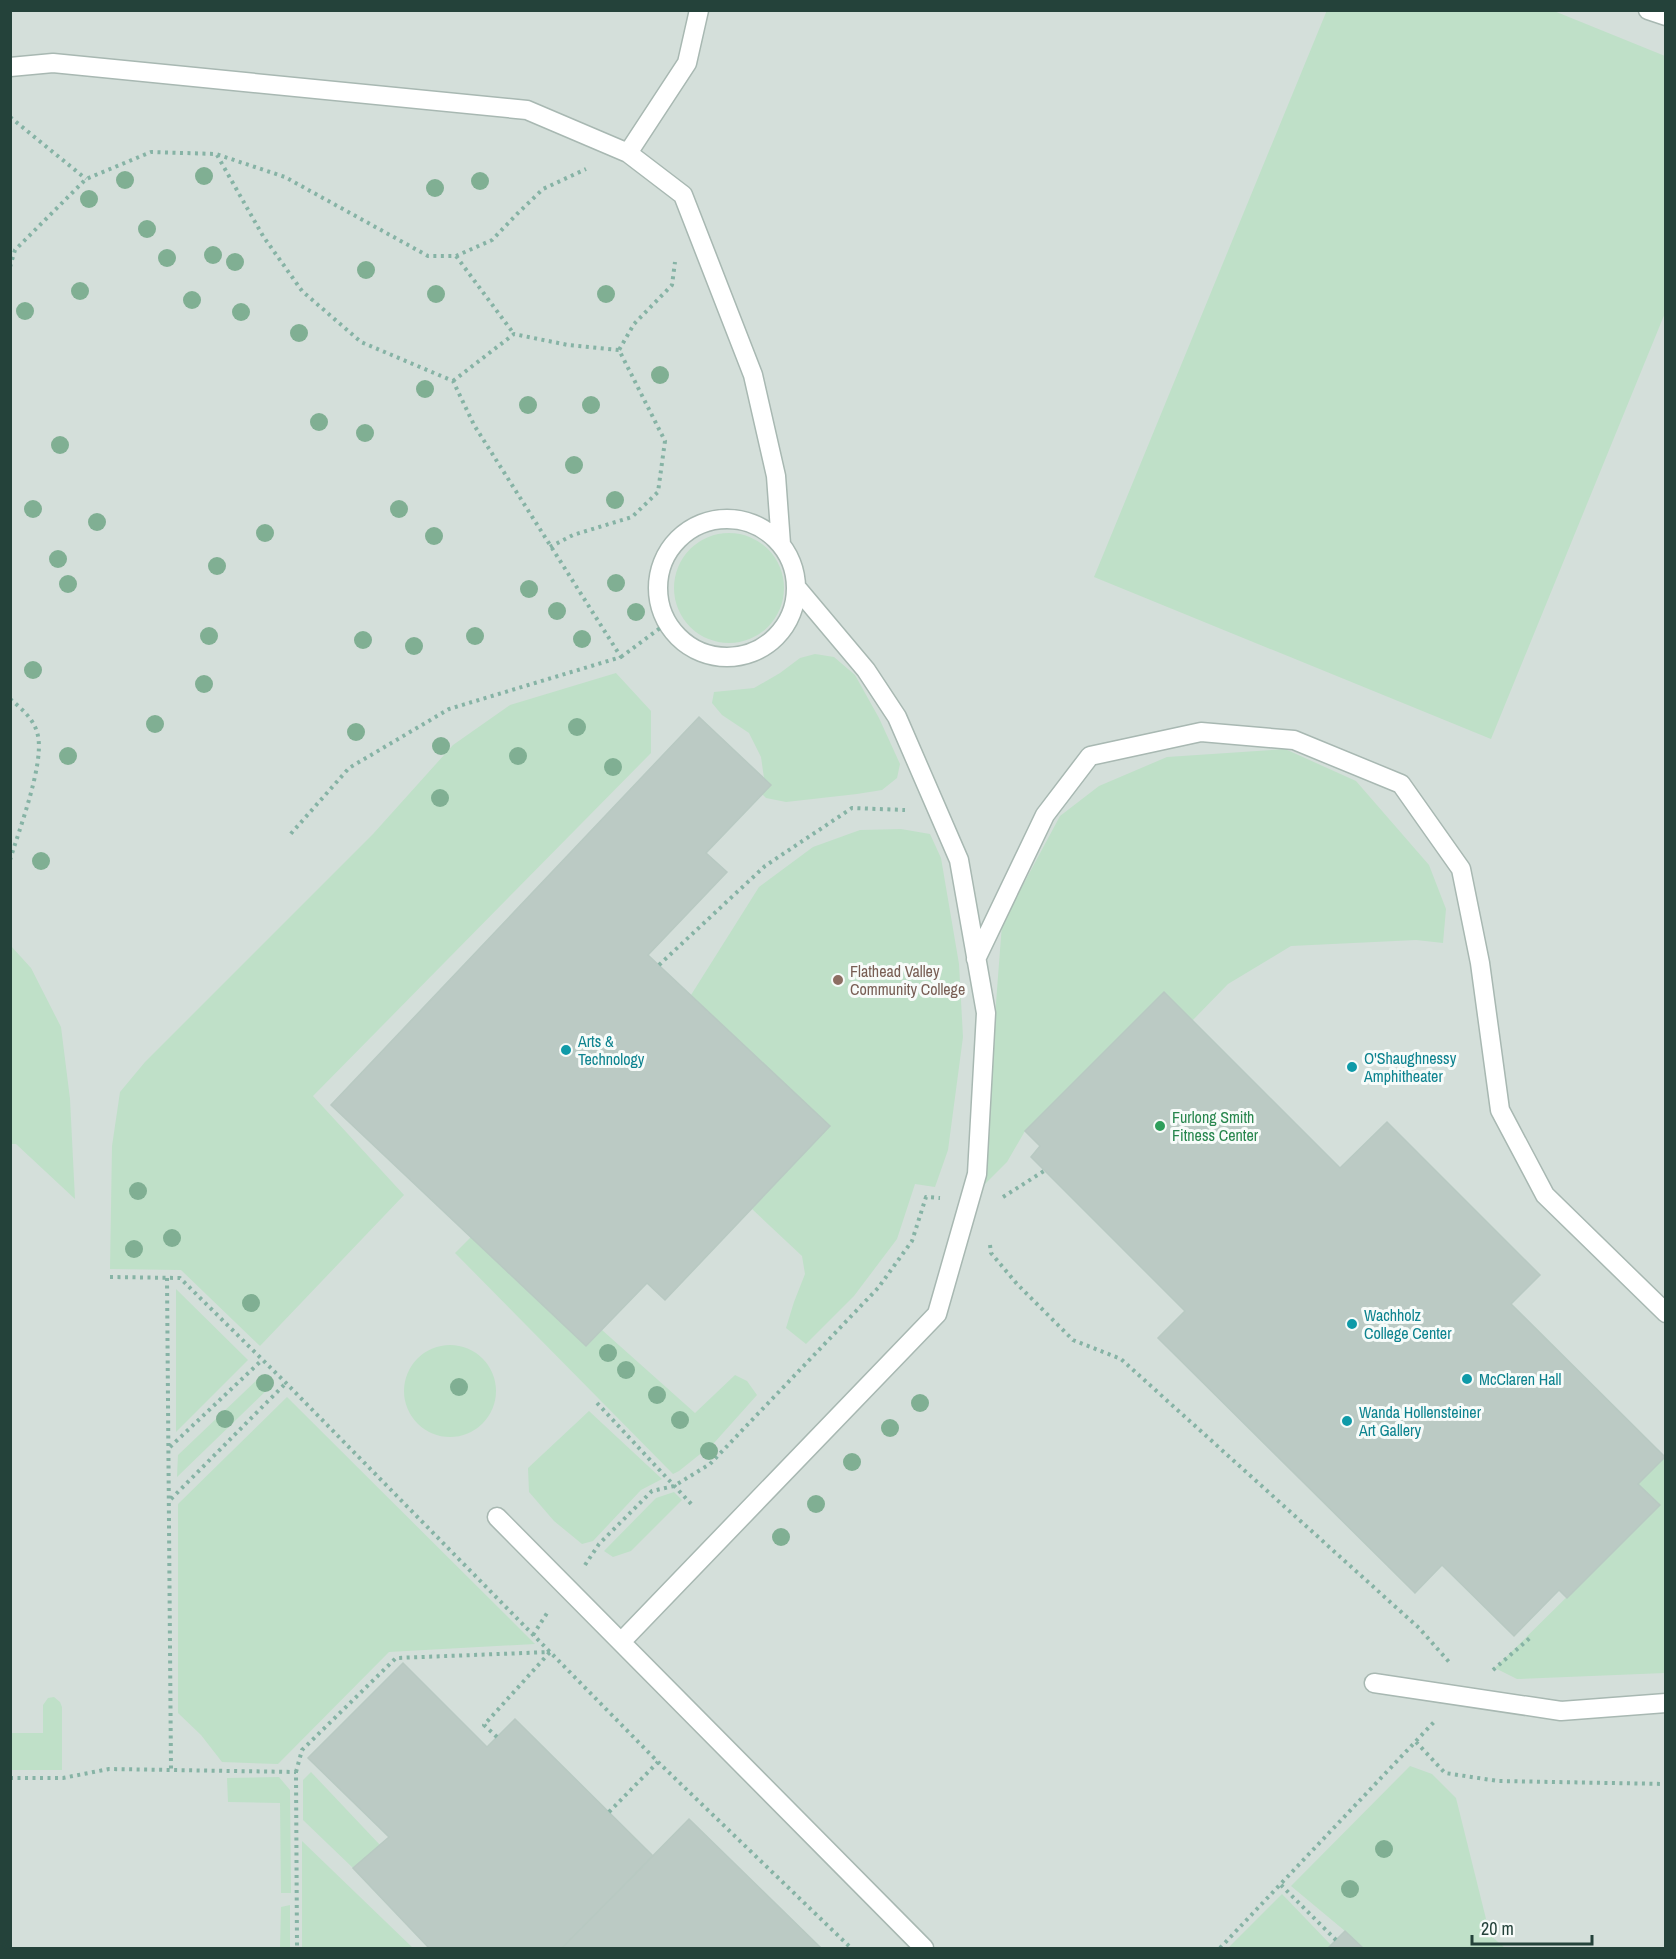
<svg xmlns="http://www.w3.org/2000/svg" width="1676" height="1959" viewBox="0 0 1676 1959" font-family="'Archivo Narrow',sans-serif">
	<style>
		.built { fill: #d4dfda }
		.green { fill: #bfe0c8 }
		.building { fill: #bbcac4; stroke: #b8c9c2; stroke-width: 1.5 }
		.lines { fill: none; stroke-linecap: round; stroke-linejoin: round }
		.service-casing { stroke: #a8b8b2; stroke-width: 21 }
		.path { stroke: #86b3a5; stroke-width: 4; stroke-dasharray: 3 4.5; stroke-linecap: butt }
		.service { stroke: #fff; stroke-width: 18 }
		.tree { fill: #80af93 }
		.education-dot { fill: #8d6e63; stroke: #f7fbf9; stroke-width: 2 }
		.culture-dot { fill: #0f9aa8; stroke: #f7fbf9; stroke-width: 2 }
		.leisure-dot { fill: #2e9e5b; stroke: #f7fbf9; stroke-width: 2 }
		.labels { text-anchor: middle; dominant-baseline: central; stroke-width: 6; stroke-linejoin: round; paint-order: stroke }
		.education-label { font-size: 16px; fill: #785e54; stroke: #f7fbf9; text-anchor: start }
		.culture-label { font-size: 16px; fill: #0d838f; stroke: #f7fbf9; text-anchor: start }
		.leisure-label { font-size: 16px; fill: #27864d; stroke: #f7fbf9; text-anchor: start }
	</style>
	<rect width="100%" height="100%" fill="#e6efeb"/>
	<!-- built -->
	<path class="built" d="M 11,11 L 1665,11 L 1665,1948 L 11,1948 Z"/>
	<!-- green -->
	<path class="green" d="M 1327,10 L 1554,11 L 1665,56 L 1665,313 L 1491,739 L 1094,577 Z
		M674 588a55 55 0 1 1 110 0a55 55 0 1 1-110 0Z
		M 815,654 L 834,657 L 855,675 L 879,718 L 900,764 L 897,778 L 882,790 L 857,794 L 786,802 L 766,798 L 762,794 L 771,785 L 764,778 L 761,757 L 749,733 L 722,715 L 712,703 L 714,692 L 754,688 L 780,673 L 800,658 Z
		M 616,673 L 651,711 L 651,753 L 313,1096 L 404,1195 L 260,1346 L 181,1270 L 110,1269 L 112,1146 L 120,1092 L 145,1062 L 373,834 L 453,745 L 510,705 Z
		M 1285,749 L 1356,781 L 1429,865 L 1446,909 L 1443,943 L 1416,940 L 1291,946 L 1228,984 L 1192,1021 L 1164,993 L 1025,1131 L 1007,1162 L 982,1187 L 1002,924 L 1060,816 L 1099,786 L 1167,757 Z
		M 901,829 L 930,834 L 941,858 L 959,964 L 963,1037 L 948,1150 L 935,1187 L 915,1184 L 897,1239 L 854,1296 L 806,1344 L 786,1328 L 794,1302 L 805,1274 L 802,1256 L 752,1209 L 830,1126 L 691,995 L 759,887 L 813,847 L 860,830 Z
		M 11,946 L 31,968 L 61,1027 L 70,1099 L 75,1199 L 16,1144 L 11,1144 Z
		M 471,1237 L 586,1346 L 602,1330 L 695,1413 L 735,1375 L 747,1381 L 757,1395 L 714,1443 L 679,1471 L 673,1474 L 455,1253 Z
		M 176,1289 L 248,1360 L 176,1432 Z
		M404 1391a46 46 0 1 1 92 0a46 46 0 1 1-92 0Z
		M 260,1377 L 270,1387 L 177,1477 L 178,1455 Z
		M 287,1397 L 535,1644 L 389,1652 L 278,1764 L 222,1762 L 201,1735 L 178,1713 L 178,1504 Z
		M 589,1411 L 662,1479 L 641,1490 L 593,1541 L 582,1544 L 554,1521 L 529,1492 L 528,1468 Z
		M 1665,1457 L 1665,1673 L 1517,1679 L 1495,1668 L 1660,1505 L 1638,1484 Z
		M 674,1492 L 682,1500 L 631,1551 L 613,1557 L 604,1551 L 656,1498 Z
		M 54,1697 L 60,1702 L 62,1707 L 62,1770 L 11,1770 L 11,1733 L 43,1733 L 43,1705 L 48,1698 Z
		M 1410,1766 L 1432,1774 L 1456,1798 L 1490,1935 L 1505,1948 L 1363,1948 L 1345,1931 L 1291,1886 Z
		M 311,1772 L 380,1845 L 353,1868 L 303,1820 L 303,1780 Z
		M 279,1777 L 290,1790 L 291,1893 L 281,1893 L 280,1803 L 228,1802 L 227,1778 Z
		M 302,1841 L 413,1948 L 302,1948 Z
		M 1282,1894 L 1331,1945 L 1328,1948 L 1228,1948 Z
		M 290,1905 L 290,1948 L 280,1948 L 281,1907 Z"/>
	<!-- building -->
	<path class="building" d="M 699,717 L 771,785 L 706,853 L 727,872 L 648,955 L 830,1126 L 665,1300 L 647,1283 L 586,1346 L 331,1105 Z
		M 1164,992 L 1340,1168 L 1387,1122 L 1540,1275 L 1511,1304 L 1665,1457 L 1638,1484 L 1660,1505 L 1567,1598 L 1559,1590 L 1514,1636 L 1442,1565 L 1415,1593 L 1158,1338 L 1185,1311 L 1031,1157 L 1040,1146 L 1025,1131 Z
		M 403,1663 L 487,1747 L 515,1719 L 653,1856 L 562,1948 L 429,1948 L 353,1868 L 389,1837 L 308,1758 Z
		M 689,1819 L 821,1948 L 562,1948 Z
		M 1345,1931 L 1363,1948 L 1328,1948 Z"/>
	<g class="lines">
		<defs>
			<path id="service" d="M 1648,10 L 1666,16
				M 10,67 L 53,63 L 527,110 L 628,153 L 683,195 L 753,375 L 776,476 L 781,544
				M 628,153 L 687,63 L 699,10
				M658 588a69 69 0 1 1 138 0a69 69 0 1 1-138 0Z
				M 976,959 L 1045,815 L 1090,756 L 1201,732 L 1294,740 L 1401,784 L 1461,869 L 1480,963 L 1500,1110 L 1545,1195 L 1666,1313
				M 497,1517 L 924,1948
				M 621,1642 L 937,1314 L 977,1174 L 986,1013 L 959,860 L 897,717 L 866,670 L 797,588
				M 1374,1683 L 1561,1711 L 1666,1703"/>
		</defs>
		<!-- service casing -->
		<use href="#service" class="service-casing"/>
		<!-- path -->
		<path class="path" d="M 10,117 L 86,179
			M 217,155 L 263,236 L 302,291 L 361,342 L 453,381 L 474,425 L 621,657 L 449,709 L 349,768 L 288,837
			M 456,256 L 514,334
			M 10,267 L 15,250 L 86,179 L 151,152 L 216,154 L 285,177 L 428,256 L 456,256 L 492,240 L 518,213 L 543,189 L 586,169
			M 453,381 L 514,334 L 568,345 L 619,350
			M 550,547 L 573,535 L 632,517 L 658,492 L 665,441 L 619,350 L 634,324 L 672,285 L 675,262
			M 621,657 L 667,623
			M 10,699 C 22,709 35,720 38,736 C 44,765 19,830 10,860
			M 659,965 L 765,866 L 852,808 L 905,810
			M 1003,1197 L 1044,1171
			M 990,1245 L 991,1253 L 1017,1284 L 1073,1340 L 1121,1359 L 1419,1628 L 1450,1663
			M 110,1277 L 180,1278 L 286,1383 L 658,1762 L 851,1948
			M 167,1278 L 171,1770
			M 597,1403 L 694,1507
			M 170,1447 L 262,1360
			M 171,1499 L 286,1383
			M 585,1565 L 599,1544 L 652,1491 L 674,1486 L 710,1464 L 878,1288 L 912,1241 L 926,1197 L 940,1198
			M 533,1635 L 549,1610
			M 1493,1670 L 1530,1638
			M 497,1737 L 484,1725 L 550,1652
			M 1416,1742 L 1445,1773 L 1498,1781 L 1666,1784
			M 296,1772 L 302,1750 L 396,1658 L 550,1652
			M 10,1778 L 63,1778 L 109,1769 L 296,1772 L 297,1948
			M 609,1812 L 658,1762
			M 1281,1885 L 1336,1940
			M 1220,1948 L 1434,1722"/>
		<!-- service -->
		<use href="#service" class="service"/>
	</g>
	<!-- trees -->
	<g class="tree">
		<circle cx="204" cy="176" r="9"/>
		<circle cx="125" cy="180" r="9"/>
		<circle cx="480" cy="181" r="9"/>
		<circle cx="435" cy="188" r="9"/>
		<circle cx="89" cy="199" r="9"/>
		<circle cx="147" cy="229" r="9"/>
		<circle cx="213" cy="255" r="9"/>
		<circle cx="167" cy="258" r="9"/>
		<circle cx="235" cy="262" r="9"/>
		<circle cx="366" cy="270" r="9"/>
		<circle cx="80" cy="291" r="9"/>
		<circle cx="436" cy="294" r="9"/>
		<circle cx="606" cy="294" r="9"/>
		<circle cx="192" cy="300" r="9"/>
		<circle cx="25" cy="311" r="9"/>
		<circle cx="241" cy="312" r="9"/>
		<circle cx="299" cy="333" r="9"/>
		<circle cx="660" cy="375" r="9"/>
		<circle cx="425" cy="389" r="9"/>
		<circle cx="528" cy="405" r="9"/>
		<circle cx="591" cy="405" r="9"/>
		<circle cx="319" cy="422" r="9"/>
		<circle cx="365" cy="433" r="9"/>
		<circle cx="60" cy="445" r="9"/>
		<circle cx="574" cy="465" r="9"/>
		<circle cx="615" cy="500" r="9"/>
		<circle cx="33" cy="509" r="9"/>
		<circle cx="399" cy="509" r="9"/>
		<circle cx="97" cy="522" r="9"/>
		<circle cx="265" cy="533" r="9"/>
		<circle cx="434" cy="536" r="9"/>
		<circle cx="58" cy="559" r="9"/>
		<circle cx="217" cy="566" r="9"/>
		<circle cx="616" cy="583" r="9"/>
		<circle cx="68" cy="584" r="9"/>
		<circle cx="529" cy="589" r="9"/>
		<circle cx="557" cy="611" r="9"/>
		<circle cx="636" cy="612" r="9"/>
		<circle cx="209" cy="636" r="9"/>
		<circle cx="475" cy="636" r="9"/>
		<circle cx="582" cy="639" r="9"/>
		<circle cx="363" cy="640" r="9"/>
		<circle cx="414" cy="646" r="9"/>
		<circle cx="33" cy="670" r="9"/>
		<circle cx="204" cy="684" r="9"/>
		<circle cx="155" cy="724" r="9"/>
		<circle cx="577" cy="727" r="9"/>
		<circle cx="356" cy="732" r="9"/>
		<circle cx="441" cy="746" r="9"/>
		<circle cx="68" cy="756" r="9"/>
		<circle cx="518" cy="756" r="9"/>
		<circle cx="613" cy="767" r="9"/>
		<circle cx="440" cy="798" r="9"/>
		<circle cx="41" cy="861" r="9"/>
		<circle cx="138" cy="1191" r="9"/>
		<circle cx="172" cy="1238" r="9"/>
		<circle cx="134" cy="1249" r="9"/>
		<circle cx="251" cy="1303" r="9"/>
		<circle cx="608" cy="1353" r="9"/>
		<circle cx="626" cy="1370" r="9"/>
		<circle cx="265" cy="1383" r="9"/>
		<circle cx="459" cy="1387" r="9"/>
		<circle cx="657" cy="1395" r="9"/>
		<circle cx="920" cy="1403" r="9"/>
		<circle cx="225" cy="1419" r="9"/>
		<circle cx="680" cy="1420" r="9"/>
		<circle cx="890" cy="1428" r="9"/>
		<circle cx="709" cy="1451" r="9"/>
		<circle cx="852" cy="1462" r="9"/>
		<circle cx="816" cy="1504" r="9"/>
		<circle cx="781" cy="1537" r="9"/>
		<circle cx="1384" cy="1849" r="9"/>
		<circle cx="1350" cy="1889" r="9"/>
	</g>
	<!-- markers -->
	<circle class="education-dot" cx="838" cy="980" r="6"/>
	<g class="culture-dot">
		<circle cx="566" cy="1050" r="6"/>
		<circle cx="1352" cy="1067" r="6"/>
		<circle cx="1352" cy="1324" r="6"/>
		<circle cx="1467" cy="1379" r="6"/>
		<circle cx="1347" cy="1421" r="6"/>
	</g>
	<circle class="leisure-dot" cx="1160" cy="1126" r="6"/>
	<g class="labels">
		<!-- education labels -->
		<g class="education-label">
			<text x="850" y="971">Flathead Valley<tspan x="850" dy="18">Community College</tspan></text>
		</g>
		<!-- culture labels -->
		<g class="culture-label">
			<text x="578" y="1041">Arts &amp;<tspan x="578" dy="18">Technology</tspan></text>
			<text x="1364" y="1058">O'Shaughnessy<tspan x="1364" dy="18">Amphitheater</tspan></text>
			<text x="1364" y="1315">Wachholz<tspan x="1364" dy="18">College Center</tspan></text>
			<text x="1479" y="1379">McClaren Hall</text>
			<text x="1359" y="1412">Wanda Hollensteiner<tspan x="1359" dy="18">Art Gallery</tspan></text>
		</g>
		<!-- leisure labels -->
		<g class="leisure-label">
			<text x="1172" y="1117">Furlong Smith<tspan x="1172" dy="18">Fitness Center</tspan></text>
		</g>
	</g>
	<!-- border -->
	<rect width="1676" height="1959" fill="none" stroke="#24423a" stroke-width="24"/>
	<!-- scale -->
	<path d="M1472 1935v9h120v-9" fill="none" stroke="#24423a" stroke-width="3"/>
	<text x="1481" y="1935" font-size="18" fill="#24423a" stroke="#f7fbf9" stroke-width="4.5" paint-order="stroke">20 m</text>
</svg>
